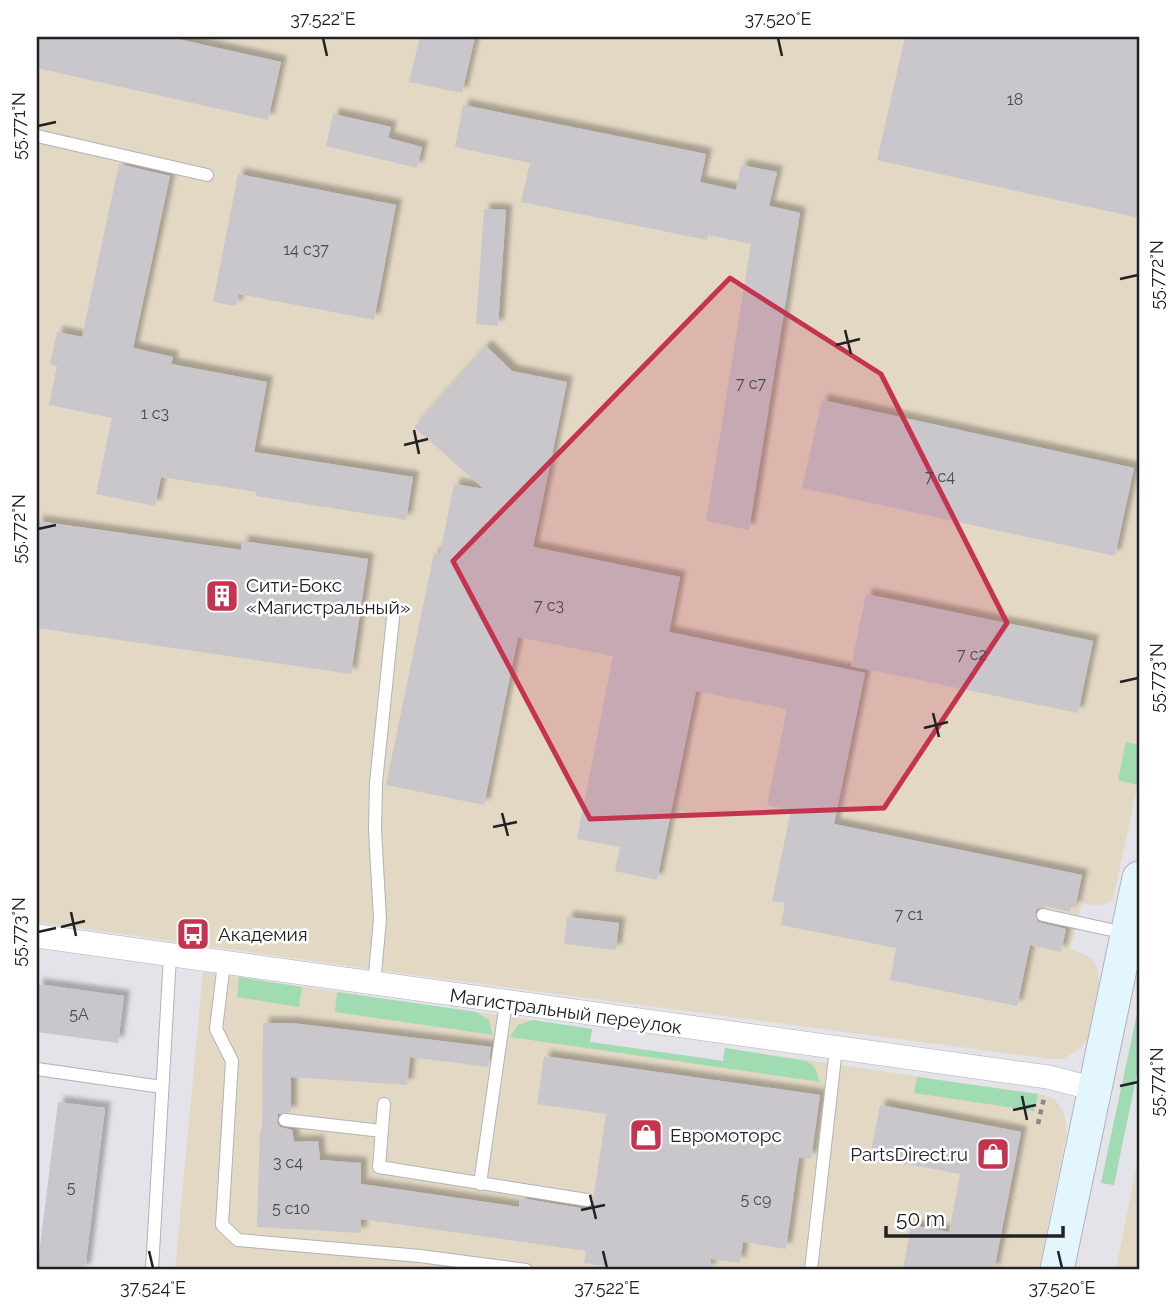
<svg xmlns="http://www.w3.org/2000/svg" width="1176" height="1307" viewBox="0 0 1176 1307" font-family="Raleway,sans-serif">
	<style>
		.industrial { fill: #e3d8c4 }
		.green { fill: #a1dbb1 }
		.building { fill: #c9c7cc; filter: url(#shadow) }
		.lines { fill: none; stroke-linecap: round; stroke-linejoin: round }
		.lane-casing { stroke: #b2b2b8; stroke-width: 14 }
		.street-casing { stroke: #b2b2b8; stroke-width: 24 }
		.secondary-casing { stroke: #b2b2b8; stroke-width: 35 }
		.path { stroke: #88888c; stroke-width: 4.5; stroke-dasharray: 5 5; stroke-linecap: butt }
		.lane { stroke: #fff; stroke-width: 12 }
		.street { stroke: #fff; stroke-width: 23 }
		.secondary { stroke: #e3f6fd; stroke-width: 33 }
		.marked { fill: #c5344f; fill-opacity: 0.2; stroke: #c5344f; stroke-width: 5; stroke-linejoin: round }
		.ticks { fill: none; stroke: #222224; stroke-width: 2.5 }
		.labels { text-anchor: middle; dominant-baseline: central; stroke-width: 5; stroke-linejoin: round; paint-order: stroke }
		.number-label { font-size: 16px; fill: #4c4b4e }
		.poi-label { font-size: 19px; fill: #222224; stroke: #fff; text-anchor: start }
		.street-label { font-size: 19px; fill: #222224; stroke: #fff }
		.neatline { fill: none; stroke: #222224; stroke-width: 2.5 }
		.ticks-label { font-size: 18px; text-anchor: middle; fill: #222224 }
	</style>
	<defs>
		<filter id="shadow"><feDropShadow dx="6" dy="-6" stdDeviation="2" flood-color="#0004"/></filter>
	</defs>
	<rect width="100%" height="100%" fill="#e3e3e9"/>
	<!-- industrial -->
	<path class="industrial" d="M 37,37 L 1139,37 L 1139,779 L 1113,899 L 1102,906 L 1082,903 L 1070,949 L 1092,958 L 1098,971 L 1099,985 L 1088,1038 L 1081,1048 L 1063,1059 L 1051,1059 L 376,970 L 37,922 Z
		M 203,972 L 592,1029 L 590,1042 L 723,1061 L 725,1048 L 1044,1095 L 1055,1100 L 1063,1111 L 1066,1123 L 1066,1136 L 1039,1270 L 175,1270 Z
		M 1139,1154 L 1139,1270 L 1116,1270 Z"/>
	<!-- green -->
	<path class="green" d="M 1126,742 L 1139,745 L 1138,785 L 1118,780 Z
		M 239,977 L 302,987 L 299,1007 L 237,997 Z
		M 337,992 L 476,1012 L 489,1020 L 493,1035 L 335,1012 Z
		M 1139,1004 L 1139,1064 L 1114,1185 L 1101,1183 Z
		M 533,1020 L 592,1029 L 590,1042 L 723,1061 L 725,1048 L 806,1061 L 814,1066 L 820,1082 L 510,1037 L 518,1025 Z
		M 917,1077 L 1038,1094 L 1034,1111 L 914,1093 Z"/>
	<!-- building -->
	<path class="building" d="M 37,37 L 169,37 L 281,62 L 268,120 L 37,68 Z
		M 420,37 L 475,37 L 462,93 L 409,82 Z
		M 905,37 L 1139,37 L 1139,218 L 877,160 Z
		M 463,105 L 706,154 L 700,182 L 736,190 L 741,165 L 777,172 L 769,206 L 800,213 L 749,530 L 706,521 L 751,244 L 708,235 L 707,240 L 521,202 L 530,163 L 455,147 Z
		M 333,114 L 391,127 L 388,138 L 422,147 L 417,168 L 326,146 Z
		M 119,164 L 170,176 L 133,348 L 173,357 L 171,364 L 267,382 L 254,452 L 413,477 L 406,520 L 256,496 L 256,492 L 161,477 L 155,506 L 96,494 L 112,418 L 49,405 L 57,366 L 50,364 L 57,332 L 82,337 Z
		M 238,174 L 396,205 L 374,320 L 239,294 L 236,306 L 213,302 Z
		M 484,209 L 506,210 L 498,326 L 476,324 Z
		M 486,346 L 512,371 L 567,382 L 533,547 L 680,577 L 669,632 L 865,673 L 834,824 L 1082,875 L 1075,908 L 1071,907 L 1070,912 L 1044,906 L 1037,909 L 1035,912 L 1038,922 L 1066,929 L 1061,952 L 1030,945 L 1017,1006 L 890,980 L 896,948 L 781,925 L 785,903 L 772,901 L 791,810 L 767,805 L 787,709 L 696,691 L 657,880 L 615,871 L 620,847 L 577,839 L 613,656 L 518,637 L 484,805 L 386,785 L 434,553 L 440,554 L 454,484 L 484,489 L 414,427 Z
		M 822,400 L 1134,468 L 1115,556 L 802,488 Z
		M 37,521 L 241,550 L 242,541 L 368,559 L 351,674 L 37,628 Z
		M 866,594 L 1093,641 L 1078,713 L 851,666 Z
		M 567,917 L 619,923 L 616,950 L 564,944 Z
		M 37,984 L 124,996 L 118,1043 L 37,1032 Z
		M 263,1023 L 291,1023 L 491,1047 L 488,1067 L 410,1057 L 407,1085 L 291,1077 L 291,1112 L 278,1114 L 277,1123 L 280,1127 L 292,1130 L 294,1142 L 318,1141 L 320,1160 L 361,1163 L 361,1184 L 519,1207 L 520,1198 L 586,1209 L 591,1208 L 595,1202 L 594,1195 L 606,1114 L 537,1104 L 544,1056 L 820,1095 L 811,1159 L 799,1157 L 786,1249 L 743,1242 L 740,1263 L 711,1259 L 710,1270 L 633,1270 L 584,1263 L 586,1251 L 361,1219 L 361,1233 L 257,1227 L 260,1130 L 262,1130 Z
		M 58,1102 L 105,1108 L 85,1270 L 37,1270 Z
		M 880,1105 L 1021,1132 L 994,1270 L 903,1270 L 911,1225 L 949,1232 L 960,1174 L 870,1157 Z"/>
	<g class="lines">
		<defs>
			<path id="lane" d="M 37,136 L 207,175
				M 1043,915 L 1125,933
				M 224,963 L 216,1029 L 232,1061 L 222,1225 L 238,1240 L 420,1256 L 526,1270
				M 374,985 L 380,919 L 375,830 L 376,783 L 394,608
				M 37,1069 L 162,1087
				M 384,1104 L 379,1167 L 587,1200
				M 285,1120 L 382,1131
				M 480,1184 L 506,1002
				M 152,1270 L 170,956
				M 811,1270 L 836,1048"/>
			<path id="street" d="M 37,936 L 1048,1077 L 1095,1089"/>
			<path id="secondary" d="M 1057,1270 L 1139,878"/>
		</defs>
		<!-- lane casing -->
		<use href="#lane" class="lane-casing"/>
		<!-- street casing -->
		<use href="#street" class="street-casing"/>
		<!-- secondary casing -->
		<use href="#secondary" class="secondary-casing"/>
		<!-- path -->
		<path class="path" d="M 1038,1124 L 1044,1098"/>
		<!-- lane -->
		<use href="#lane" class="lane"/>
		<!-- street -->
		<use href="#street" class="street"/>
		<!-- secondary -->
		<use href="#secondary" class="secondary"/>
	</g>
	<!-- marked area -->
	<path class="marked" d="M 730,278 L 881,374 L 1007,623 L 884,808 L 590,819 L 453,561 Z"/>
	<!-- ticks -->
	<path class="ticks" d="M 323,38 L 327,56M 778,38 L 782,56M 38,126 L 56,122M 1120,279 L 1138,275M 845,330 L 851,354M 836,345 L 860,339M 414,430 L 419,454M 404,445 L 428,439M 38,529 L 56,525M 1120,682 L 1138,678M 933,713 L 939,737M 924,728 L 948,722M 502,813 L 508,836M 493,827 L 517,822M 71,912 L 76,936M 61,927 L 85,921M 38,932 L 56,928M 1120,1086 L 1138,1082M 1022,1096 L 1027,1120M 1013,1110 L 1036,1105M 590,1195 L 596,1219M 581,1210 L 605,1205M 149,1251 L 153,1268M 603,1251 L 607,1268M 1058,1251 L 1062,1268"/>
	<!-- icons -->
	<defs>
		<symbol id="building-square" viewBox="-11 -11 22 22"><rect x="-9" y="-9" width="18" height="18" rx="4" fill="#c5344f" stroke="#fff"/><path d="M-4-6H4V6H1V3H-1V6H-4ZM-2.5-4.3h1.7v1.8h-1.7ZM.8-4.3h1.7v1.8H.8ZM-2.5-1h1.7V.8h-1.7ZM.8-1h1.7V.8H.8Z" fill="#fff"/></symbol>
		<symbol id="bus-square" viewBox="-11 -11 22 22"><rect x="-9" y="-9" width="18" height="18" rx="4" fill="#c5344f" stroke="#fff"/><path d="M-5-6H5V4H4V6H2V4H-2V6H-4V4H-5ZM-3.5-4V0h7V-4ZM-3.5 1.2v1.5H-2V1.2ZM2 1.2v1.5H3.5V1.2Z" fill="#fff"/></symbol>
		<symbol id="shop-square" viewBox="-11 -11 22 22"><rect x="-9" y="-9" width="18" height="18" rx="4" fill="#c5344f" stroke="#fff"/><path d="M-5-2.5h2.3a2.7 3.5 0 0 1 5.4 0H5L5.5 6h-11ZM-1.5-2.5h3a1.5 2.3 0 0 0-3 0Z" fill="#fff"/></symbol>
	</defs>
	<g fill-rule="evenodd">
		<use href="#building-square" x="203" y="577" width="38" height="38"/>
		<use href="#bus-square" x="174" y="915" width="38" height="38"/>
		<use href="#shop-square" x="627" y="1116" width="38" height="38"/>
		<use href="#shop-square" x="974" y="1135" width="38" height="38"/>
	</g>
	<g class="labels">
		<!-- number labels -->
		<g class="number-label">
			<text x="1015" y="99">18</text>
			<text x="306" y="249">14 с37</text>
			<text x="751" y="383">7 с7</text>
			<text x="155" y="413">1 с3</text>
			<text x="940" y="476">7 с4</text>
			<text x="549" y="605">7 с3</text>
			<text x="972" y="654">7 с2</text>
			<text x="909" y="914">7 с1</text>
			<text x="79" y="1014">5А</text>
			<text x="288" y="1162">3 с4</text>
			<text x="71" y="1187">5</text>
			<text x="756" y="1199">5 с9</text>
			<text x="291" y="1208">5 с10</text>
		</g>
		<!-- poi labels -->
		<g class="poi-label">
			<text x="246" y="585">Сити-Бокс<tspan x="246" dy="22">«Магистральный»</tspan></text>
			<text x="218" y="934">Академия</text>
			<text x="670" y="1135">Евромоторс</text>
			<text x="968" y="1154" text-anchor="end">PartsDirect.ru</text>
		</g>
		<!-- street labels -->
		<g class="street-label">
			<text transform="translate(566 1011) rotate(8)">Магистральный переулок</text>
		</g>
	</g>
	<!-- border -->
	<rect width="1176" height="1307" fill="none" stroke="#ffffff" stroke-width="77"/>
	<!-- scale -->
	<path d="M886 1226v10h177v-10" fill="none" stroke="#222224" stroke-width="3.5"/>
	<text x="896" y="1226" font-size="21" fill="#222224" stroke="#ffffff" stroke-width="5" paint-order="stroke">50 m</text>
	<rect x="38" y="38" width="1100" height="1230" class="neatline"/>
	<g class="ticks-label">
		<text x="323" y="25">37.522°E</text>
		<text x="778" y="25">37.520°E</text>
		<text transform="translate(19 126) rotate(-90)" y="6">55.771°N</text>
		<text transform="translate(1157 275) rotate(-90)" y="6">55.772°N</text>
		<text transform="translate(19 529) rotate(-90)" y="6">55.772°N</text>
		<text transform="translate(1157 678) rotate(-90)" y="6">55.773°N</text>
		<text transform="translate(19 932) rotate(-90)" y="6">55.773°N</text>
		<text transform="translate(1157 1082) rotate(-90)" y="6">55.774°N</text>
		<text x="153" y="1294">37.524°E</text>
		<text x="607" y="1294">37.522°E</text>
		<text x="1062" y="1294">37.520°E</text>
	</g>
</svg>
